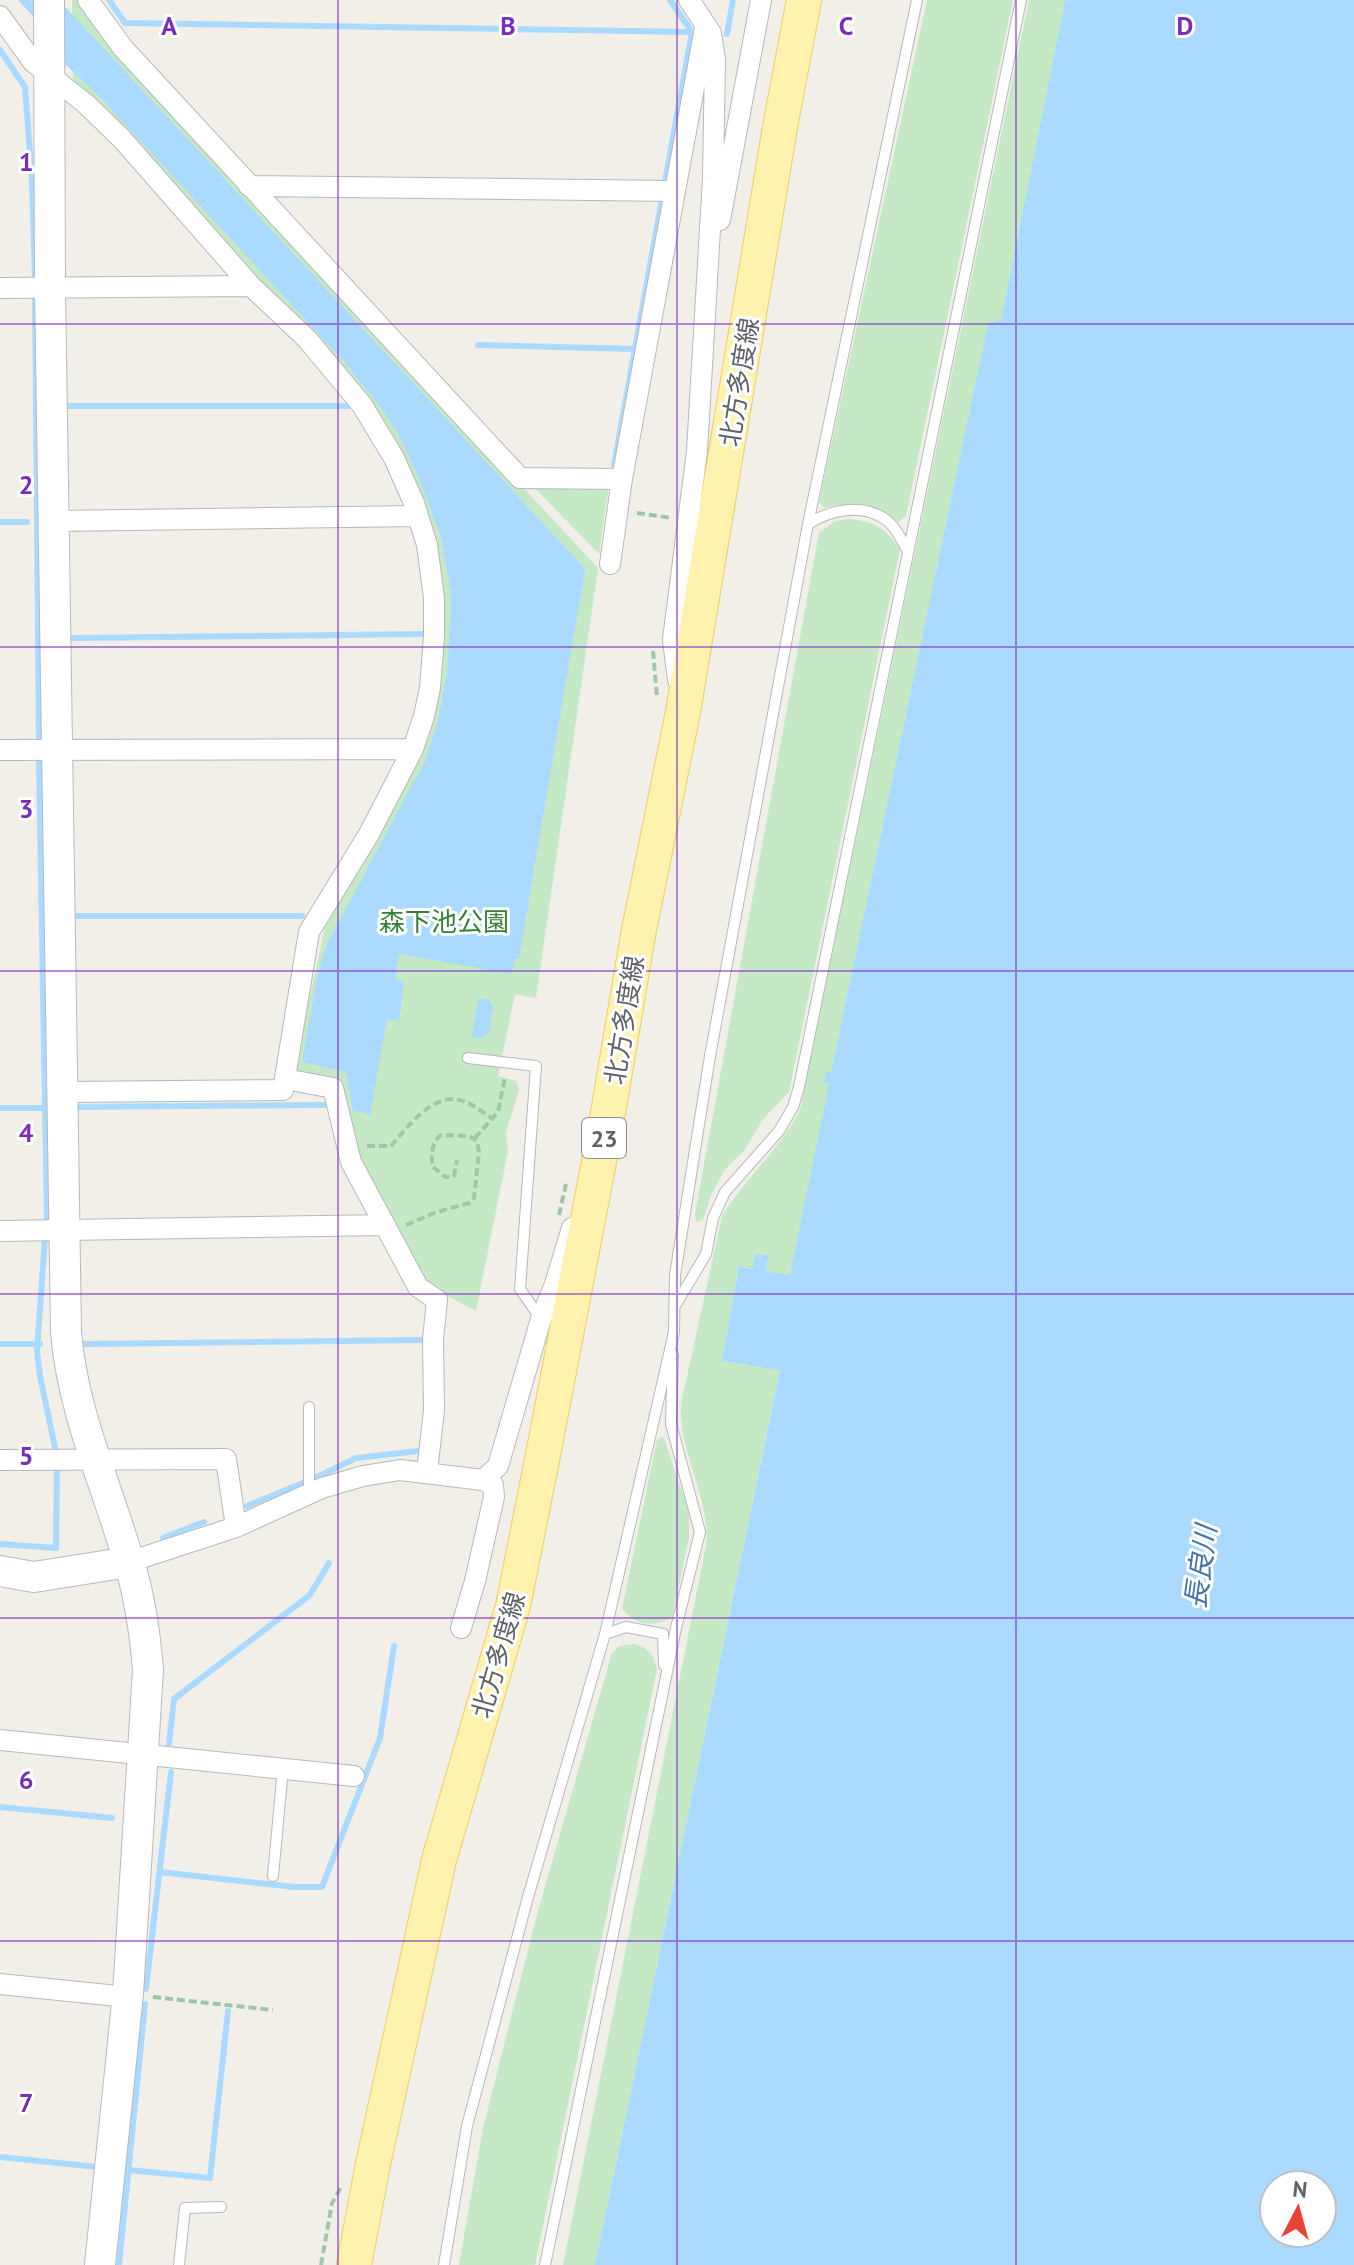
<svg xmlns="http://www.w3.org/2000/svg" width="1354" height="2265" viewBox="0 0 1354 2265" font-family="'PT Sans','Noto Sans JP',sans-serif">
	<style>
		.green { fill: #c5e8c5 }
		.water { fill: #aadaff; fill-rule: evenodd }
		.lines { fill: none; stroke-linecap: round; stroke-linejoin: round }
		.stream { stroke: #aadaff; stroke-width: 6 }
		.lane-casing { stroke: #b5b8bc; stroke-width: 12 }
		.street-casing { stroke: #b5b8bc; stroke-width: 22 }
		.secondary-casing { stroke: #b6babf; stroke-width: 32 }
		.primary-casing { stroke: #f2c960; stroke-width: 36 }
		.path { stroke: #9cc7a9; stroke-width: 4; stroke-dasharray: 8 4; stroke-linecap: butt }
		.lane { stroke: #fff; stroke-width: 10 }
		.street { stroke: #fff; stroke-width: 20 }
		.secondary { stroke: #fff; stroke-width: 30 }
		.primary { stroke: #fff2af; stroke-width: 34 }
		.grid { fill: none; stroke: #7b2cbf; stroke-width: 2; stroke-opacity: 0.55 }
		.labels { text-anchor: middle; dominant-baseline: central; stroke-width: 6; stroke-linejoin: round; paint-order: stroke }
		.shield { fill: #fff; stroke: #8f9295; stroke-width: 2 }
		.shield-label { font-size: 24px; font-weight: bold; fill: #5f6368 }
		.street-label { font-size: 26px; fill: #5f6368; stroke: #fff }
		.park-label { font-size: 26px; fill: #348238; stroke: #fff }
		.water-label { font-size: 28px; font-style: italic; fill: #4174aa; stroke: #fff }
		.grid-label { font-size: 26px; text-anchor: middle; font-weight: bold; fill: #7b2cbf; stroke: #fff; stroke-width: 6; stroke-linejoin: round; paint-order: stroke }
	</style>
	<rect width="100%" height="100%" fill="#f1efe8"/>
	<!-- green -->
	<path class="green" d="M 72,0 L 78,0 L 120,54 L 598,568 L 536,998 L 515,994 L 498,1076 L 516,1081 L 519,1090 L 506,1133 L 508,1151 L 476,1311 L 425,1284 L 356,1160 L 349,1115 L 339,1078 L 294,1070 L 325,927 L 390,809 L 440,644 L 406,463 L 259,282 L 73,85 Z
		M 927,0 L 1013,0 L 906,516 L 898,522 C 876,503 853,501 825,508 L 819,502 Z
		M 1029,0 L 1065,0 L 1001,321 L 988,324 L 831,1072 L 827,1072 L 830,1083 L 790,1276 L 766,1271 L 769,1256 L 753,1269 L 739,1266 L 722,1361 L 780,1369 L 595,2265 L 563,2265 L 706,1546 C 711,1497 678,1452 681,1404 L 722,1216 C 746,1178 780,1149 800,1110 Z
		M 531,484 L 609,484 L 599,554 Z
		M 850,519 C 874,521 886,529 900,549 L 789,1092 L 763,1119 L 744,1151 L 725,1169 L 711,1195 L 703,1220 L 696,1222 L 695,1214 L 819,533 L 835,521 Z
		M 663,1436 L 689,1511 L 689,1538 L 672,1617 C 653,1628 637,1626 622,1609 L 657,1440 Z
		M 634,1644 C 649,1649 653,1653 657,1669 L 535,2265 L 459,2265 L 483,2128 L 538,1911 L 612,1653 L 619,1646 Z"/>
	<!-- water -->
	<path class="water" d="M 18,0 L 59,0 L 585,569 L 519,959 L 515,959 L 511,974 L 399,954 L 395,979 L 404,982 L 399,1021 L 387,1019 L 370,1115 L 353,1110 L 346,1072 L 302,1062 L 317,977 L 326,946 L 424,763 L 436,729 L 447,673 L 450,623 L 451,592 L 441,537 L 419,478 L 398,433 L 379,405 L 341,358 L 95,92 L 65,64 L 32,15 Z
		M 1065,0 L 1354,0 L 1354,2265 L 595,2265 L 780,1370 L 722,1361 L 739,1266 L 752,1269 L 755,1254 L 769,1255 L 766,1271 L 790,1275 L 829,1084 L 824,1082 L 826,1072 L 831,1072 L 988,323 L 1001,320 ZM 1274,2185 L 1322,2185 L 1322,2233 L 1274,2233 Z
		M 478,998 L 489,1000 L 493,1006 L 489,1032 L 481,1038 L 472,1036 Z"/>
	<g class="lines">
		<!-- stream -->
		<path class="stream" d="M 109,0 L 125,23 L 692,32
			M 727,34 L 733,0
			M 0,50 L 25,87 L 32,180 L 35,278
			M 665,182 L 692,32 L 670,0
			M 35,298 L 39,743
			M 478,345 L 635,349
			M 63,406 L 348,406
			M 614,465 L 662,199
			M 0,522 L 27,522
			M 69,638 L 427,634
			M 39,761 L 47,1220
			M 70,916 L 302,916
			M 72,1107 L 324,1105
			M 0,1108 L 48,1108
			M 45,1238 L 37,1351 L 40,1376 L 56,1452
			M 0,1344 L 40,1344
			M 84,1344 L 425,1340
			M 317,1477 L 356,1458 L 418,1451
			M 247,1506 L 303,1483
			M 163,1538 L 204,1522
			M 0,1544 L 56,1548 L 57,1465
			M 169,1744 L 174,1699 L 310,1595 L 329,1563
			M 0,1807 L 112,1818
			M 160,1872 L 294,1887 L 322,1887 L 380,1738 L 394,1646
			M 146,1989 L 171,1772
			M 0,2157 L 98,2167
			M 129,2170 L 210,2178 L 228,2011
			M 119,2265 L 145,2004"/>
		<defs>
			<path id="lane" d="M 808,524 C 830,510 861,503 885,519 C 896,527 901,539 907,550
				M 468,1058 L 536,1066 L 520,1289 L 541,1319
				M 675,1306 L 706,1254 L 713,1218 L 725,1192 L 779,1131 L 793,1107 L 799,1087 L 1021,0
				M 309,1407 L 309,1493
				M 605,1634 L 674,1332 L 675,1275 L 710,1056 L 808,524 L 917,0
				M 273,1876 L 283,1768
				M 179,2265 L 185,2208 L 221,2207
				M 444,2265 L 467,2126 L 528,1897 L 605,1634 L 626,1627 L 663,1634 L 664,1665
				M 545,2265 L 676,1628 L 700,1532 L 671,1424 L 673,1355"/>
			<path id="street" d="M 88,0 L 123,48 L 520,478 L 622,479
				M 0,16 L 33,62 L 86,104 L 122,139 L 251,286 L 307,339 L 362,405 L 394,458 L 414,503 L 427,545 L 434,598 L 434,636 L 430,688 L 424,716 L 413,749 L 369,834 L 309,932 L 283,1090 L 64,1092
				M 249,186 L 675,191
				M 720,220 L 761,0
				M 0,288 L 251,286
				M 55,521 L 418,516
				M 610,564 L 622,479 L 705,28
				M 678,680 L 673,640 L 697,451 L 713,178 L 715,60 L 711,33 L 689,0
				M 0,750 L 413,749
				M 285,1079 L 333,1088 L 351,1162 L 418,1287 L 437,1300 L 433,1339 L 434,1410 L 427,1472
				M 0,1231 L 385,1225
				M 0,1460 L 226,1459 L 236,1527
				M 129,1562 L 236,1527 L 322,1488 L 363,1476 L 400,1470 L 483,1480 L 498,1466 L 541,1319 L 555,1284 L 572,1228
				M 461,1628 L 475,1581 L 494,1497 L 493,1485 L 483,1480
				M 0,1740 L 354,1776
				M 0,1984 L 127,1997"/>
			<path id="secondary" d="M 49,0 L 50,288 L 66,1331 C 72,1412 107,1485 129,1562 C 140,1597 145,1633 148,1670 L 128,1994 L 100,2265
				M 0,1571 L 34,1577 L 129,1562"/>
			<path id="primary" d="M 354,2265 L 373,2164 L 439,1860 L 513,1606 L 543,1455 L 606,1125 L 638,935 L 683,712 L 780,127 L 804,0"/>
		</defs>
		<!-- lane casing -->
		<use href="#lane" class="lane-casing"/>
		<!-- street casing -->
		<use href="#street" class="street-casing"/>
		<!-- secondary casing -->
		<use href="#secondary" class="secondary-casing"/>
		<!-- primary casing -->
		<use href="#primary" class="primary-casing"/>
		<!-- path -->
		<path class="path" d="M 637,513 L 672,518
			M 653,651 L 657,697
			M 475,1138 L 498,1112 L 505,1077
			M 367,1146 L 391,1146 C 406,1129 432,1093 459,1100 C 471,1102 483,1113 493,1119
			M 559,1215 L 566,1184
			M 406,1225 L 434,1213 L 469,1203 L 474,1198 L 479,1152 L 477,1141 L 469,1136 L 441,1135 C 431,1143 432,1153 432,1166 L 445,1177 L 454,1176 L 457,1160
			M 153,1997 L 273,2010
			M 321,2265 L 332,2203 L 341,2187"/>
		<!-- lane -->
		<use href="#lane" class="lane"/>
		<!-- street -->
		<use href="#street" class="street"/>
		<!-- secondary -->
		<use href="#secondary" class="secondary"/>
		<!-- primary -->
		<use href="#primary" class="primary"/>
	</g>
	<!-- grid -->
	<path class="grid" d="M 338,0 L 338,2265M 677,0 L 677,2265M 1016,0 L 1016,2265M 0,324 L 1354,324M 0,647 L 1354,647M 0,971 L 1354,971M 0,1294 L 1354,1294M 0,1618 L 1354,1618M 0,1941 L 1354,1941"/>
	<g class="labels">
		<!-- shield labels -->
		<rect class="shield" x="582" y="1118" width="44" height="40" rx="6"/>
		<g class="shield-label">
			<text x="604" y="1138">23</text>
		</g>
		<!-- street labels -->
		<g class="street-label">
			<text transform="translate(739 382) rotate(-81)">北方多度線</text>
			<text transform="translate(624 1020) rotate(-81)">北方多度線</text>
			<text transform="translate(498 1655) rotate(-74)">北方多度線</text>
		</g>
		<!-- park labels -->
		<g class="park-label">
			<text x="444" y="921">森下池公園</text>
		</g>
		<!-- water labels -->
		<g class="water-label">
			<text transform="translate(1200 1567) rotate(-82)">長良川</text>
		</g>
	</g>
	<g class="grid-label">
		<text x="169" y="35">A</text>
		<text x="508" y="35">B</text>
		<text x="846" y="35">C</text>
		<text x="1185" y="35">D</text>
		<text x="26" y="171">1</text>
		<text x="26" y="494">2</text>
		<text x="26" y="818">3</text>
		<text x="26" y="1142">4</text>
		<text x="26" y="1465">5</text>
		<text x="26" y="1789">6</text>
		<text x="26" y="2112">7</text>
	</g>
	<!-- north arrow -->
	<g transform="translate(1298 2209) rotate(6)"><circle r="38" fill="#ffffff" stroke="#bfc1c3" stroke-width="2"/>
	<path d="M0-6L14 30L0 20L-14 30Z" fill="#ea4335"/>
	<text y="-12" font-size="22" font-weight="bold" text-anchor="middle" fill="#5f6368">N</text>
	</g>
</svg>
